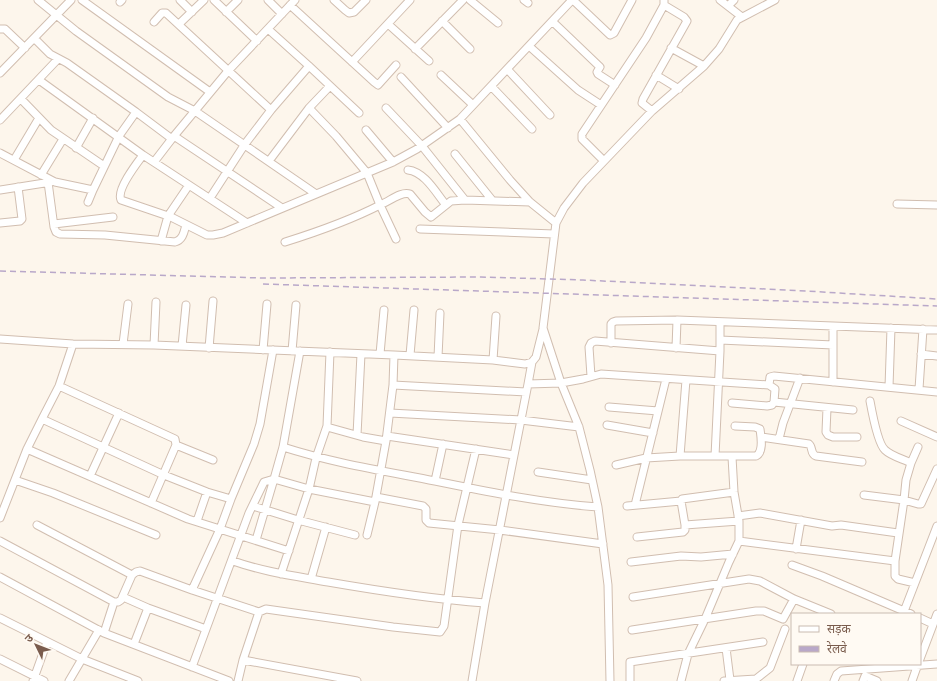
<svg xmlns="http://www.w3.org/2000/svg" width="937" height="681" viewBox="0 0 937 681" font-family="Quicksand,'Noto Sans Devanagari',sans-serif">
	<style>
		.lines { fill: none; stroke-linecap: round; stroke-linejoin: round }
		.minor-casing { stroke: #d1beb0; stroke-width: 9 }
		.minor { stroke: #fff; stroke-width: 7 }
		.rail { stroke: #b9a8c9; stroke-width: 1.5; stroke-dasharray: 6 4; stroke-linecap: butt }
	</style>
	<rect width="100%" height="100%" fill="#fdf6ec"/>
	<g class="lines">
		<defs>
			<path id="minor" d="M 38,0 L 76,31 L 168,97 L 195,111 L 316,194
				M 82,0 L 210,92
				M 180,0 L 192,12
				M 214,0 L 257,41
				M 268,0 L 282,14
				M 334,0 L 345,10 L 349,13 L 354,12 L 366,0
				M 470,0 L 498,23
				M 524,0 L 528,3
				M 573,0 L 610,35 L 614,33 L 632,0
				M 720,0 L 742,17
				M 120,2 L 122,0
				M 290,5 L 374,82 L 378,85 L 396,65
				M 728,6 L 734,0
				M 226,12 L 238,0
				M 442,21 L 470,49
				M 154,22 L 162,13 L 166,13 L 271,110 L 245,144 L 210,198
				M 553,22 L 600,67 L 597,72 L 598,74 L 615,85
				M 179,24 L 204,0
				M 388,24 L 429,61
				M 0,29 L 5,29 L 25,48
				M 268,29 L 309,66
				M 35,39 L 50,54 L 67,63 L 136,112 L 119,136 L 93,190
				M 529,46 L 578,90 L 601,105
				M 671,48 L 704,66
				M 415,49 L 463,0
				M 352,62 L 410,0
				M 507,69 L 550,115
				M 0,73 L 71,0
				M 441,75 L 473,105
				M 656,75 L 679,89
				M 401,77 L 448,128
				M 39,80 L 143,155 L 247,223
				M 491,86 L 532,129
				M 21,99 L 51,130 L 104,166
				M 309,108 L 330,86
				M 386,108 L 422,146 L 465,200
				M 271,110 L 309,66 L 359,113
				M 652,111 L 642,103 L 643,99 L 687,21 L 684,17 L 664,5
				M 136,112 L 172,139
				M 460,119 L 510,180 L 530,202 L 556,223
				M 0,120 L 58,59
				M 366,130 L 393,162
				M 174,136 L 228,71 L 295,0
				M 76,148 L 93,118
				M 0,153 L 55,182 L 93,190 L 88,202
				M 455,154 L 492,200
				M 143,155 C 137,163 116,190 121,200 L 171,217 L 207,235 L 213,235 L 223,233 L 393,162 L 417,149 L 460,119 L 572,0
				M 14,160 L 39,118
				M 603,160 L 582,139 L 582,134 L 646,38 L 664,5 L 664,0
				M 269,161 L 309,108 L 336,136 L 367,173 L 380,205 L 396,239
				M 154,162 L 174,136 L 282,208
				M 408,170 C 425,172 436,193 446,205
				M 41,175 L 63,139
				M 48,182 L 54,227 L 56,232 L 60,234 L 105,235 L 175,242 C 183,240 184,232 186,225
				M 0,190 L 51,182
				M 897,204 L 937,205
				M 0,223 L 20,221 L 22,219 L 18,187
				M 54,224 L 113,217
				M 420,229 L 554,234
				M 161,241 L 168,216 L 189,185
				M 285,242 C 317,232 351,220 382,204 C 390,201 401,191 410,194 L 425,212 L 431,217 L 451,201 L 465,200 L 530,202
				M 720,322 L 720,351 L 715,456 L 756,456 C 764,452 761,437 760,429 L 755,427 L 735,426
				M 833,326 L 833,382
				M 0,339 L 73,344 L 154,345 L 394,355 L 493,360 L 525,364 L 532,362
				M 720,340 L 833,345
				M 611,343 L 611,324 L 613,322 L 616,321 L 677,320 L 937,330
				M 123,344 L 128,304
				M 154,345 L 156,302
				M 182,346 L 186,305
				M 209,348 L 213,301
				M 676,348 L 677,320
				M 263,350 L 267,304
				M 292,351 L 296,305
				M 300,351 L 283,447 L 274,479 L 309,489 L 375,502 L 386,441 L 393,385 L 526,392
				M 380,354 L 384,310
				M 921,354 L 937,356
				M 410,355 L 414,310
				M 438,357 L 440,313
				M 493,360 L 496,316
				M 591,376 L 589,347 L 591,343 L 595,341 L 720,351
				M 528,384 L 561,383 L 583,379 L 601,374 L 769,385 L 770,377 L 774,376 L 937,392
				M 393,385 L 394,355
				M 59,386 L 175,439 L 176,445 L 151,503
				M 889,387 L 891,328
				M 919,389 L 923,329
				M 870,401 C 872,412 878,444 885,450 C 891,456 903,459 911,463 L 918,447
				M 774,402 L 853,410
				M 732,403 L 767,406 L 772,405 L 774,402 L 775,389 L 769,385
				M 609,407 L 658,411
				M 827,408 L 826,432 L 828,435 L 833,437 L 857,437
				M 390,413 L 521,420 L 579,427
				M 42,419 L 164,475 L 207,492 L 231,499
				M 901,421 L 937,437
				M 607,425 L 653,433
				M 327,427 L 363,437 L 386,441
				M 357,435 L 361,354
				M 387,436 L 514,455
				M 761,437 L 809,444 C 813,447 810,454 816,456 L 862,462
				M 779,439 L 783,423 L 800,378
				M 176,445 L 213,460
				M 283,447 C 333,463 384,471 435,481 C 489,492 543,503 598,507
				M 27,449 L 188,519 L 289,551
				M 680,456 L 686,380
				M 732,457 L 734,492 L 739,521 L 739,541
				M 616,465 L 646,458 L 680,456 L 715,456
				M 538,472 L 592,480
				M 90,476 L 119,413
				M 15,480 L 53,493 L 156,535
				M 435,481 L 443,444
				M 864,495 L 904,500 L 906,480 L 911,463
				M 376,497 L 423,506 L 426,509 L 426,520 L 429,523 L 500,530 L 603,544
				M 635,505 L 666,379
				M 253,506 L 298,520 L 355,535
				M 627,506 L 681,501
				M 738,516 L 760,513 L 832,526 L 841,525 L 898,533
				M 0,518 L 27,449 L 42,419 L 59,386 L 73,344
				M 197,521 L 207,492
				M 37,525 L 132,575 L 121,600 L 118,602 L 114,602
				M 685,525 L 681,501 L 682,499 L 734,492
				M 367,535 L 375,502
				M 637,537 L 683,532 L 685,530 L 685,525 L 739,521
				M 0,541 L 114,602 L 104,633
				M 796,549 L 801,520
				M 233,561 C 264,572 295,576 328,582 C 380,591 432,599 485,603
				M 895,561 L 904,500 L 918,504 L 921,504 L 937,469
				M 631,562 L 681,556 L 701,557 L 733,554
				M 792,565 L 822,576 L 911,614
				M 281,574 L 309,489 L 316,458 L 327,426 L 330,352
				M 132,575 L 136,572 L 140,571 L 192,590 L 259,612 L 266,609 L 393,627 L 440,632 L 444,626 L 458,525 L 476,449
				M 0,577 L 104,633 L 229,681
				M 311,579 L 326,527
				M 192,590 L 220,529 L 231,499 L 254,444 L 260,424 L 273,350
				M 123,597 L 148,608 L 206,629
				M 633,597 L 749,579 L 760,581 L 794,599 L 831,614
				M 903,614 L 937,526
				M 0,618 L 82,659 L 138,681
				M 920,618 L 933,624
				M 632,630 L 756,611 L 764,611 L 783,619 L 794,599
				M 134,644 L 148,608
				M 726,648 L 730,680
				M 0,659 L 44,681
				M 920,659 L 937,614
				M 243,660 L 357,681
				M 192,667 L 249,513 L 264,482 L 274,479 L 256,540
				M 756,679 L 770,668 L 785,629
				M 33,681 L 47,642
				M 69,681 L 99,630
				M 238,681 L 243,660 L 259,612
				M 472,681 L 485,603 L 528,384 L 532,362 L 536,357 L 543,329
				M 610,681 L 608,585 L 598,507 L 590,470 L 579,427 L 561,383 L 543,328 L 556,223 L 564,208 L 583,183 L 652,111 L 704,66 L 719,49 L 737,20 L 775,0
				M 630,681 L 630,662 L 763,642
				M 681,681 L 688,654 L 705,619 L 729,562 L 739,541 L 895,561 L 895,576 L 898,579 L 915,583
				M 724,681 L 756,679 L 754,681
				M 797,681 L 803,664
				M 834,681 L 837,674 L 841,671 L 937,664
				M 863,681 L 865,676 L 877,681
				M 912,681 L 918,664"/>
		</defs>
		<!-- minor casing -->
		<use href="#minor" class="minor-casing"/>
		<!-- minor -->
		<use href="#minor" class="minor"/>
		<!-- rail -->
		<path class="rail" d="M 0,271 L 264,278 L 481,277 L 583,280 L 806,291 L 937,299
			M 263,284 L 937,306"/>
	</g>
	<!-- legend -->
	<rect x="791" y="613" width="130" height="52" fill="#fffaf3" stroke="#cabbb1"/>
	<rect x="799" y="626" width="20" height="6" fill="#ffffff" stroke="#cabbb1"/>
	<text x="827" y="633" font-size="12" fill="#7a5c4d">सड़क</text>
	<rect x="799" y="646" width="20" height="6" fill="#b9a8c9" stroke="#cabbb1"/>
	<text x="827" y="653" font-size="12" fill="#7a5c4d">रेलवे</text>
	<!-- north arrow -->
	<g transform="translate(36 645) rotate(313)" stroke="#fffaf3" stroke-width="3" paint-order="stroke">
	<path d="M0-3L7 15L0 10L-7 15Z" fill="#7a5c4d"/>
	<text y="-6" font-size="11" font-weight="bold" text-anchor="middle" fill="#7a5c4d">उ</text>
	</g>
</svg>
